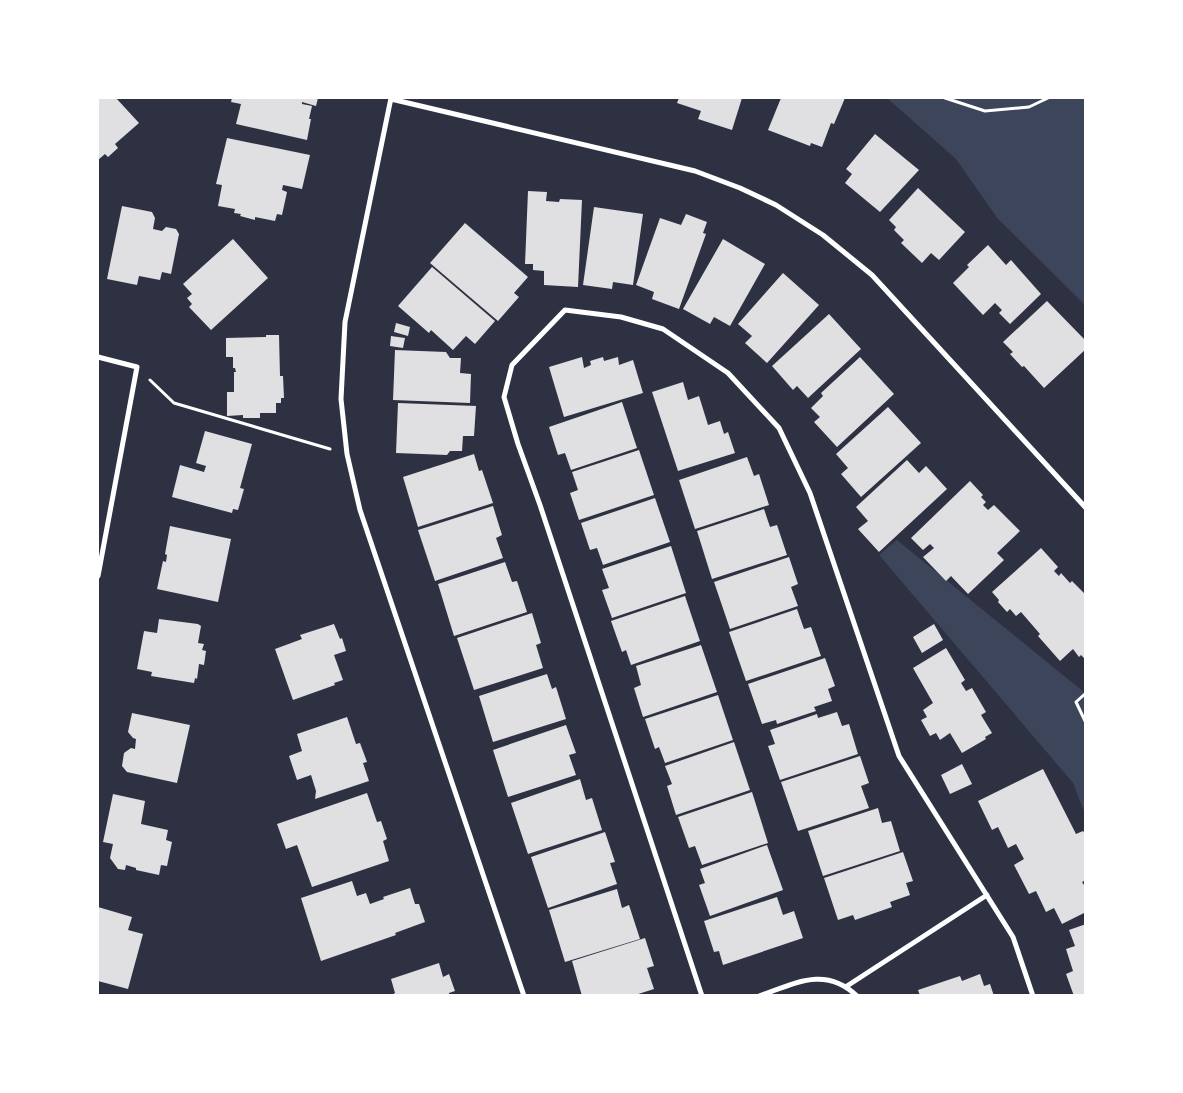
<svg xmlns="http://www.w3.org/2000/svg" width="1183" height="1093" viewBox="0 0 1183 1093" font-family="Lato,sans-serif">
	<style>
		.green { fill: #3c4559 }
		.building { fill: #e0e0e3 }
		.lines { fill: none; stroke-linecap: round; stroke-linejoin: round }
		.path { stroke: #fff; stroke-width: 3 }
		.minor { stroke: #fff; stroke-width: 5 }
	</style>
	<rect width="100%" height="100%" fill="#2d3142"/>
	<!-- green -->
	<path class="green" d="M 887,98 L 1085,98 L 1085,305 L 998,219 L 956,159 Z
		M 897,540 L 1085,693 L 1085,814 L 1073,783 L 879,555 Z"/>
	<!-- building -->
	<path class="building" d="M 98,98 L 116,98 L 139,123 L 115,144 L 118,148 L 108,157 L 105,154 L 98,160 Z
		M 232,98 L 318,98 L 316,106 L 302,102 L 302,104 L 312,106 L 309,119 L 311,119 L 307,140 L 236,124 L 241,104 L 231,102 Z
		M 679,98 L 742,98 L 732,130 L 698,119 L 701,111 L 677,103 Z
		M 781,98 L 845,98 L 834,124 L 831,123 L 822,147 L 811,143 L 810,146 L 768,130 Z
		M 875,134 L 919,170 L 880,212 L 845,183 L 852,174 L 846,169 Z
		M 227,138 L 310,155 L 302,189 L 283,185 L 282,190 L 287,192 L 282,215 L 277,214 L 275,221 L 255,217 L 255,220 L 240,216 L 241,214 L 234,213 L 235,209 L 218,206 L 222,185 L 216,184 Z
		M 918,188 L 965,232 L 939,260 L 931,253 L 922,263 L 901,243 L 904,240 L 894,230 L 896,227 L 889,220 Z
		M 528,191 L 547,192 L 546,201 L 559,202 L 560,199 L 582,200 L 578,287 L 544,285 L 544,271 L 533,270 L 533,264 L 525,264 Z
		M 122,206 L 152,212 L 155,218 L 153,229 L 162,231 L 166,227 L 176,229 L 179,234 L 171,274 L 162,272 L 160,280 L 139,276 L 137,285 L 107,279 Z
		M 594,207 L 643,214 L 633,285 L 613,282 L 612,289 L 583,285 Z
		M 686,214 L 707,222 L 703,233 L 706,234 L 679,309 L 652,299 L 654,292 L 636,285 L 660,218 L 681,225 Z
		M 465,223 L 528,277 L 514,293 L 519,297 L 498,321 L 430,263 Z
		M 233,239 L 268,278 L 211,330 L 189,307 L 192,304 L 187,298 L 192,294 L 183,284 Z
		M 723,239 L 765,264 L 730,326 L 714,317 L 710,324 L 683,309 Z
		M 988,245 L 1006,265 L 1011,260 L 1041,294 L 1010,324 L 999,313 L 1002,310 L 995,303 L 983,315 L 953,283 L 969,267 L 967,265 Z
		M 432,267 L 495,321 L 475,344 L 466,336 L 453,350 L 431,330 L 429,333 L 398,306 Z
		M 783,273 L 819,305 L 767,363 L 745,343 L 752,336 L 738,324 Z
		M 1047,301 L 1086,341 L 1086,349 L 1044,388 L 1024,366 L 1022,367 L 1010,354 L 1013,352 L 1003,342 Z
		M 829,314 L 861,349 L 808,398 L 797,386 L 793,390 L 772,366 Z
		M 396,323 L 410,327 L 408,336 L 394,332 Z
		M 266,335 L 279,335 L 280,376 L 283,376 L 284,398 L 281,398 L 281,403 L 276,403 L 276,413 L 260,413 L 260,418 L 243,418 L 243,415 L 227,416 L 227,392 L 234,392 L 234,372 L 236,372 L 235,368 L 233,368 L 233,357 L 226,357 L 226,338 L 266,337 Z
		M 391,336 L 405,338 L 403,348 L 390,346 Z
		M 395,350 L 446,352 L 450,358 L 461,358 L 460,373 L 471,374 L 470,403 L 393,400 Z
		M 582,357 L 584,368 L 591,365 L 590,361 L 603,357 L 604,361 L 618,357 L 619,365 L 633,360 L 643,393 L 564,417 L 549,367 Z
		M 860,357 L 894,394 L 837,447 L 814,422 L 820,417 L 811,408 L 823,396 L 821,393 Z
		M 683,382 L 688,400 L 699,396 L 708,425 L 720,421 L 724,434 L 728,432 L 735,453 L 678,471 L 652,392 Z
		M 622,402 L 637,448 L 571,470 L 565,453 L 558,455 L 549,427 Z
		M 398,403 L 476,406 L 474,436 L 463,436 L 462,451 L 450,451 L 447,455 L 396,453 Z
		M 888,407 L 921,443 L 861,497 L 841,474 L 848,468 L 836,454 Z
		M 205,431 L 252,444 L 240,488 L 244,489 L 238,510 L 233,509 L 232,513 L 172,497 L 180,465 L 204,472 L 206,466 L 196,463 Z
		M 639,450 L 654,495 L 579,520 L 570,493 L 578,490 L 572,472 Z
		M 474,454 L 479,471 L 482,470 L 493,503 L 418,527 L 403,477 Z
		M 747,457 L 754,476 L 759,474 L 769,505 L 695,529 L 679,480 Z
		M 907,460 L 919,473 L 926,466 L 947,489 L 879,552 L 858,529 L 868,521 L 856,507 Z
		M 970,481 L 983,495 L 981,497 L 986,502 L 983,505 L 988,510 L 994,505 L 1020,531 L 997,553 L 1004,560 L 968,594 L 951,576 L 946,581 L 923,557 L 934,548 L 930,544 L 923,550 L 911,538 Z
		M 655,498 L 670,542 L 603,565 L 597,548 L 590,550 L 581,523 Z
		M 493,506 L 502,535 L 496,538 L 503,558 L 435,581 L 418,530 Z
		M 764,509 L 770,527 L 777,525 L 787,555 L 712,579 L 697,531 Z
		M 170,526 L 231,539 L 218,602 L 157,589 L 163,561 L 166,562 L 167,555 L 165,554 Z
		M 671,546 L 686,593 L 612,618 L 602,590 L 609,588 L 602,569 Z
		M 1041,548 L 1058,567 L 1054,571 L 1059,576 L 1061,573 L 1070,583 L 1072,581 L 1086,595 L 1086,660 L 1081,655 L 1079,657 L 1073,649 L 1060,661 L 1038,636 L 1040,634 L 1021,612 L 1016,616 L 1010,609 L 1007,612 L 998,602 L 999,600 L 992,592 Z
		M 789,557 L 798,584 L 791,587 L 798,606 L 730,629 L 714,582 Z
		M 505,562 L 512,582 L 517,581 L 527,612 L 454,636 L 438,584 Z
		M 685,596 L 700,641 L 631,665 L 626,650 L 622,652 L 611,621 Z
		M 797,609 L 804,629 L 811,627 L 821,656 L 746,681 L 729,632 Z
		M 532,613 L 541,643 L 536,645 L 543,668 L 474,690 L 457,638 Z
		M 159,619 L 198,624 L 201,626 L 198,643 L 204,644 L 202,650 L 206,651 L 204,665 L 199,664 L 197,679 L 195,678 L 194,683 L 151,676 L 152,672 L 137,669 L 144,631 L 157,633 Z
		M 334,624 L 340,639 L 342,638 L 346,651 L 334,655 L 343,680 L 334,683 L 335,685 L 293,700 L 275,649 L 302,639 L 300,635 Z
		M 934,624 L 943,640 L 922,653 L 913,637 Z
		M 701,645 L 717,692 L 643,717 L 634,688 L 641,685 L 636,666 Z
		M 946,648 L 965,680 L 961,683 L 966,691 L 972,688 L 986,712 L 981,715 L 992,733 L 985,737 L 986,739 L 962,753 L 950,733 L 940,740 L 936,733 L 930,736 L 921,720 L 927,717 L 923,710 L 933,703 L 913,668 Z
		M 825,658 L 835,686 L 828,689 L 832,701 L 814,707 L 816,711 L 777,724 L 776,720 L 762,724 L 748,684 Z
		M 547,674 L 552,689 L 556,687 L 566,719 L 493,742 L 479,696 Z
		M 718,695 L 733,740 L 665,763 L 659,747 L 655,749 L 645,719 Z
		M 837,712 L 842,726 L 849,724 L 858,754 L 780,780 L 768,746 L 775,744 L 770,730 L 817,714 L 818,718 Z
		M 132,713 L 190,725 L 177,783 L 127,772 L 122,766 L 124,753 L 131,748 L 135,749 L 136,739 L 133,738 L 128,732 Z
		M 347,717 L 356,744 L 360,743 L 367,762 L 363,763 L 369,781 L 315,799 L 316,791 L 311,775 L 297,780 L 289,756 L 302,751 L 297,734 Z
		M 566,725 L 576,753 L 569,755 L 576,775 L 508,797 L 493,750 Z
		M 734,742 L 750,790 L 676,815 L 667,786 L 672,784 L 665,766 Z
		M 860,756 L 869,783 L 861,786 L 869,808 L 798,831 L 781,782 Z
		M 962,764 L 972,784 L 950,794 L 941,775 Z
		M 1043,769 L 1076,834 L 1083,831 L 1086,835 L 1086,880 L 1082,882 L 1086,888 L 1086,912 L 1062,924 L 1054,908 L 1046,912 L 1036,891 L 1029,894 L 1014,865 L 1029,856 L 1024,859 L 1016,844 L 1008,848 L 998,827 L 992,830 L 978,801 Z
		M 580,779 L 586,800 L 592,798 L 602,830 L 528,854 L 511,803 Z
		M 752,792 L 768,843 L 702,865 L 695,846 L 689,848 L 678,817 Z
		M 367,793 L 377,822 L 381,821 L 387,839 L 383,841 L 389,861 L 312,887 L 297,845 L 286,849 L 277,824 Z
		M 113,794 L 145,801 L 141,824 L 168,830 L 166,840 L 172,842 L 167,866 L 161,865 L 159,875 L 136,870 L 136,868 L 126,865 L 125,870 L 118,869 L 110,858 L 113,844 L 103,842 Z
		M 878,808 L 882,823 L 891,821 L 900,851 L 823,876 L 808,831 Z
		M 605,832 L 615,862 L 610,863 L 617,884 L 548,908 L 531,857 Z
		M 767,845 L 783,890 L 710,916 L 699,885 L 705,883 L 700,869 Z
		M 903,852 L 913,881 L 906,883 L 910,895 L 890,902 L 892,907 L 855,920 L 853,915 L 838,920 L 824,878 Z
		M 352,881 L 357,896 L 366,893 L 370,904 L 384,899 L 383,897 L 410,888 L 415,904 L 419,904 L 425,922 L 395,933 L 396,935 L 321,961 L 301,898 Z
		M 617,889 L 622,908 L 629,905 L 640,939 L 565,962 L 549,910 Z
		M 777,897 L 783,915 L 794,911 L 803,938 L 723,965 L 719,951 L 714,952 L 704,921 Z
		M 98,907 L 132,917 L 128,930 L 143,934 L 128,989 L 98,981 Z
		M 1086,924 L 1086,996 L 1074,996 L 1066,974 L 1073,971 L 1066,949 L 1075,946 L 1069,930 Z
		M 645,938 L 654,966 L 647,968 L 654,989 L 632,996 L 582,996 L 572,961 Z
		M 439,963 L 443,977 L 449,974 L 455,991 L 449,993 L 449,996 L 390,996 L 395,993 L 391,979 Z
		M 980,974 L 984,986 L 990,984 L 994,996 L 920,996 L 918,990 L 960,976 L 962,981 Z"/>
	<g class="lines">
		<!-- path -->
		<path class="path" d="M 945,98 L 985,111 L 1029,107 L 1048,98
			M 150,380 L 174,403 L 330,449
			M 1086,693 L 1076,702 L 1086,723"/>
		<!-- minor -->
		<path class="minor" d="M 391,98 L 345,322 L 341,399 L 347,454 L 360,510 L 524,996
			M 391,99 L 695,171 L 740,188 L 776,205 L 823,235 L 872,275 L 1086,508
			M 98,357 L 137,367 L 98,576
			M 847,986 L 987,895
			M 702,996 L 540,505 L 518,444 L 504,397 L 512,365 L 565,310 L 621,317 L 663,329 L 728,373 L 779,428 L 810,493 L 899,756 L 1013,937 L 1033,996
			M 759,996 C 794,984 825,965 857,996"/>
	</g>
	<!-- border -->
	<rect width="1183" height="1093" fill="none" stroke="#ffffff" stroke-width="198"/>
</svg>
